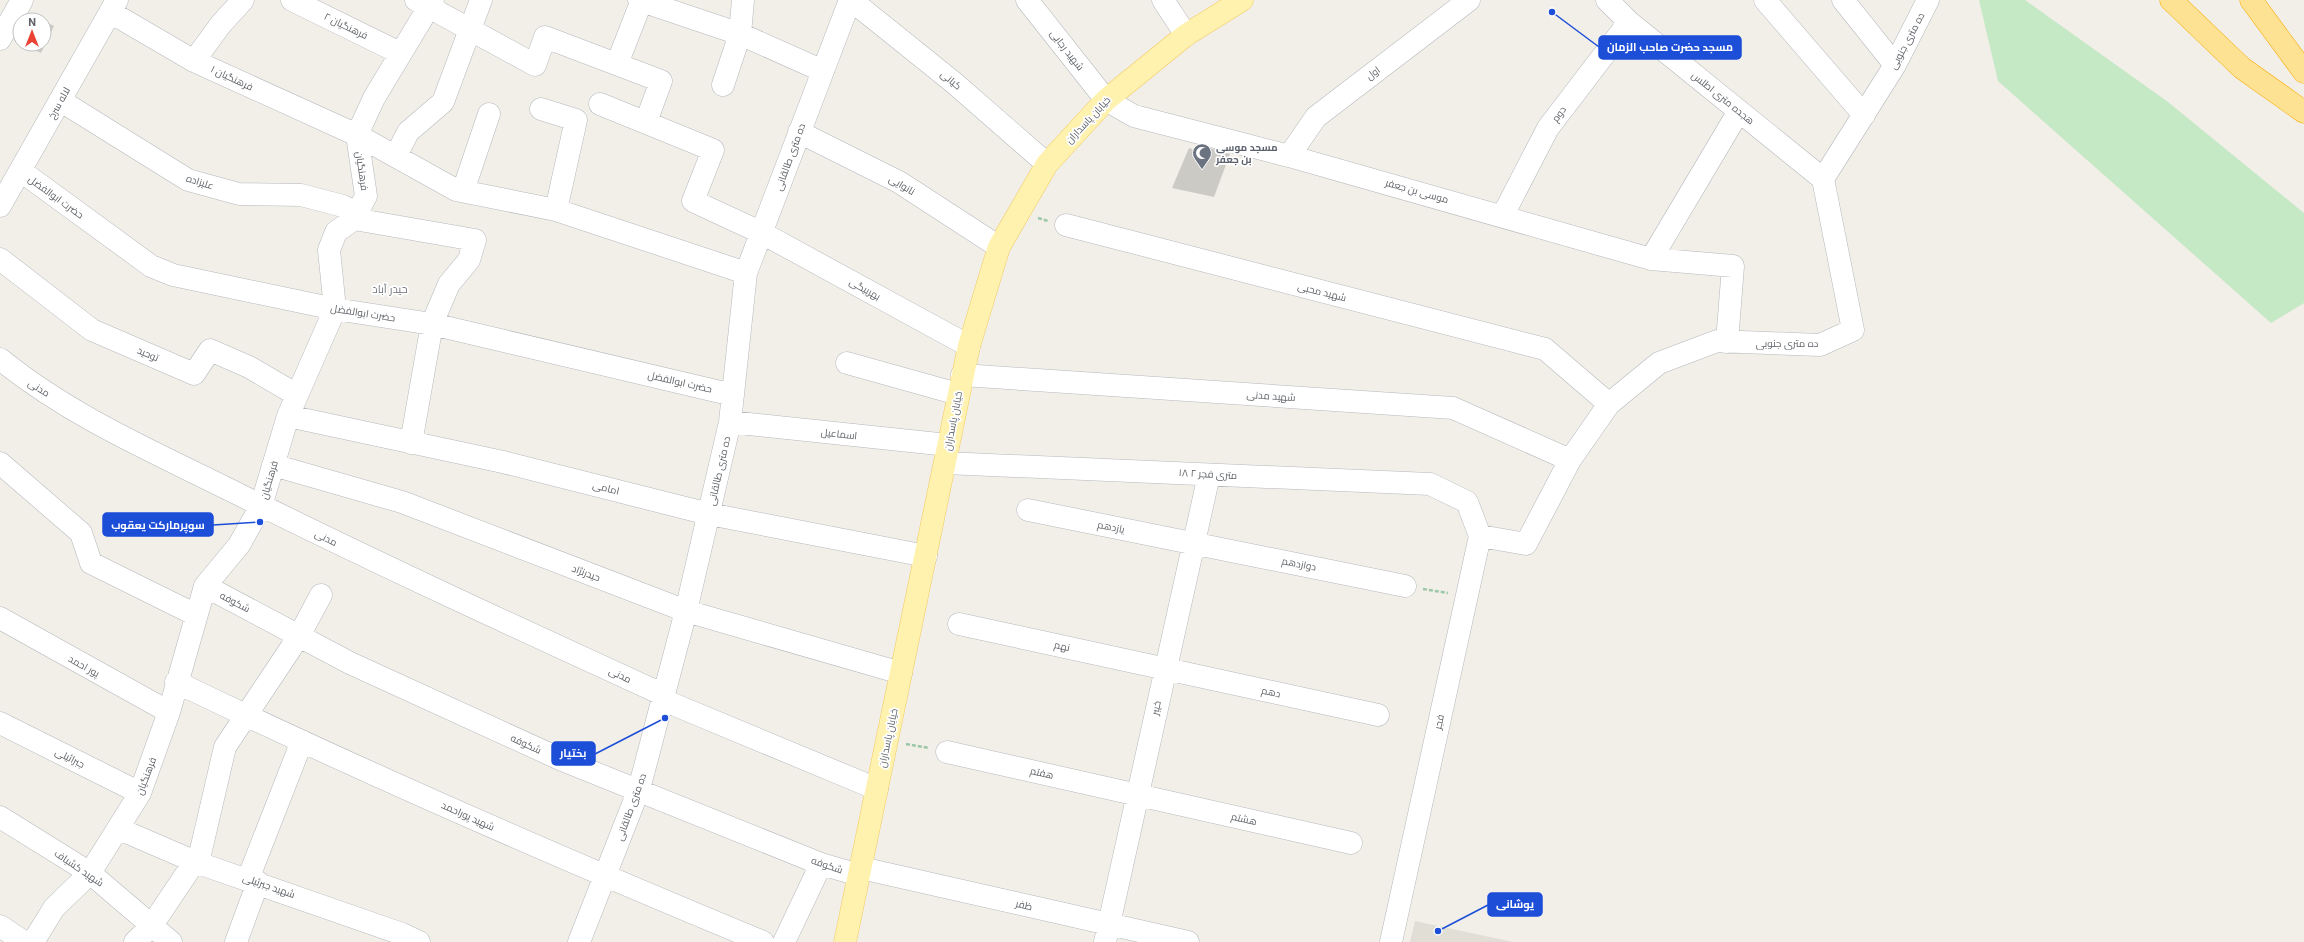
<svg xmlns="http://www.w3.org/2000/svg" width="2304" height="942" viewBox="0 0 2304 942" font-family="Roboto,Cairo,sans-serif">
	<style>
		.education { fill: #e1ded6 }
		.green { fill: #c5e8c5 }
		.building { fill: #cccac5 }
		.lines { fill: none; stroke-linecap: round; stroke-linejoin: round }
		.minor-casing { stroke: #b5b8bc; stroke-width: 23 }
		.major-casing { stroke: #f2c960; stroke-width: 23 }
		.highway-casing { stroke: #f9ab00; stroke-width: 23 }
		.path { stroke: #9cc7a9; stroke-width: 2.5; stroke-dasharray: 4 2; stroke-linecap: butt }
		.minor { stroke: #fff; stroke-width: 22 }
		.major { stroke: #fff2af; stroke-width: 22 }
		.highway { stroke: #fde293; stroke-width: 22 }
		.labels { text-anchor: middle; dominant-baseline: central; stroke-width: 3.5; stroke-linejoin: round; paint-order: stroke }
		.street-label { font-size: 10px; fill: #5f6368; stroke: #fff }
		.worship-label { font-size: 10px; font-weight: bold; fill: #5b616d; stroke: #fff; text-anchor: start }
		.neighbourhood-label { font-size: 11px; fill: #70757a; stroke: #fff }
		.leader { fill: none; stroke: #1d4ed8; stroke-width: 1.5 }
		.callout-dot { fill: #1d4ed8; stroke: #fff; stroke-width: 1.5 }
		.callout { fill: #1d4ed8; stroke: #1d4ed8; stroke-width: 1.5 }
		.callout-label { font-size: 11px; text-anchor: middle; font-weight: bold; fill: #fff }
	</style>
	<rect width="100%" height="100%" fill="#f1efe8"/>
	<!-- education -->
	<path class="education" d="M 1415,921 L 1513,942 L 1410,942 Z"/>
	<!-- green -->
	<path class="green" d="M 1979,0 L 2025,0 L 2168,102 L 2304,213 L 2304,303 L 2271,323 L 1998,81 Z"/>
	<!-- building -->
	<path class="building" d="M 29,14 L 42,20 L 25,20 Z
		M 44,21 L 54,26 L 41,53 L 23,44 L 44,44 Z
		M 20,29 L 20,43 L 14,40 Z
		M 1206,147 L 1230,154 L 1214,197 L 1172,188 L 1189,148 L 1204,153 Z"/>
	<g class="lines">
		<defs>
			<path id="minor" d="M 292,0 L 400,53
				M 416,0 L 535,65 L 545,37 L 661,81 L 646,122
				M 639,0 L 740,34 L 823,71
				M 851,0 L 953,82 L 1047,164
				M 1027,0 L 1106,100 L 1134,116 L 1289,156 L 1651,259 L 1733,266 L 1727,342
				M 1163,0 L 1186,35
				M 1607,0 L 1629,22 L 1823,179
				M 1765,0 L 1864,115
				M 1843,0 L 1895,65
				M 110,12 L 194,61 L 357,135 L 456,190 L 556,210 L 746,273
				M 0,39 L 22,0
				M 194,61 L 221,24 L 243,0
				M 617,64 L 642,0
				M 723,85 L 740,34 L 743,0
				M 61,101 L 188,180 L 239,194 L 301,195 L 343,206 L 357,213
				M 600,104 L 713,150 L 693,201 L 762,233 L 969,346
				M 541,109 L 576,120 L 556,210
				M 799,132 L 899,182 L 999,247
				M 396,156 L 408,132 L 443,102 L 481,0
				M 1289,156 L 1316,117 L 1469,0
				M 21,171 L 151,266 L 173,275 L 335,309 L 432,324 L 733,395
				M 463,191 L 489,114
				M 0,206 L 117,0
				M 1503,215 L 1548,128 L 1629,22
				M 354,219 L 475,240 L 469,260 L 449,284 L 432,324 L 411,443
				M 1066,225 L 1545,349 L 1609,404
				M 0,259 L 92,330 L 194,374 L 210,350 L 249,367 L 297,395
				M 1651,259 L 1739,111
				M 0,359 C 70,416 154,452 234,492 C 376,563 520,629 664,695
				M 847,363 L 958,394
				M 962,375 L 1453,408 L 1570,460
				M 288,416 L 503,462 L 709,514 L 926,556
				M 730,422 L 948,445
				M 0,463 L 81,533 L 91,563 L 196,615
				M 945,463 L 1430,484 L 1467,502 L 1480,536 L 1391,942
				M 273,465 L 402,502 L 686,611 L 901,673
				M 1028,510 L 1405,586
				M 1480,536 L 1526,544 L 1570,460 L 1609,404 L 1659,363 L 1717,341 L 1820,345 L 1853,330 L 1823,179 L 1895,65 L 1928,0
				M 205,586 L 350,663 L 560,759 L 821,864 L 859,875
				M 0,618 L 169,712
				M 959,624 L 1378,715
				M 176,682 C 369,775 565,860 763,942
				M 663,700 L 877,789
				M 0,723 L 140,793
				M 947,752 L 1351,843
				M 0,817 L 90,873 L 171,942
				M 119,829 L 198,863 L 402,934 L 419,942
				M 198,863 L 225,747 L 299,636 L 321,595
				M 861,868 L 1188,942
				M 248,879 L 302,741
				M 0,926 L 24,942
				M 33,942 L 54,908 L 90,873 L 140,793 L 169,712 L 205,586 L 239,545 L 261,506 L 288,416 L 335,309 L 329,250 L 336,232 L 354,219 L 366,196 L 357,135 L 374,98 L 433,0
				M 135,942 L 152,925 L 195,861
				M 236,942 L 258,882
				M 579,942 L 639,789 L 686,611 L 730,422 L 746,273 L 850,0
				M 784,942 L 821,864
				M 1105,942 L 1209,475"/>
			<path id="major" d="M 845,942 L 969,346 L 999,247 L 1047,164 L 1106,100 L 1186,35 L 1242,0"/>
			<path id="highway" d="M 2171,0 L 2242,68 L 2304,112
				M 2251,0 L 2304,72"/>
		</defs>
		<!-- minor casing -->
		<use href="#minor" class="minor-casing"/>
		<!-- major casing -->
		<use href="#major" class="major-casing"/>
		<!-- highway casing -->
		<use href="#highway" class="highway-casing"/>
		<!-- path -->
		<path class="path" d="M 1038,218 L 1048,221
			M 1423,589 L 1448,593
			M 906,744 L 929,748"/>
		<!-- minor -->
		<use href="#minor" class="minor"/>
		<!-- major -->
		<use href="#major" class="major"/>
		<!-- highway -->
		<use href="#highway" class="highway"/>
	</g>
	<!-- icons -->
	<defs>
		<symbol id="mosque-pin" viewBox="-11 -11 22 30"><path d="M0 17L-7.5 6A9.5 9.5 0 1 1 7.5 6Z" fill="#6b7280" stroke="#fff"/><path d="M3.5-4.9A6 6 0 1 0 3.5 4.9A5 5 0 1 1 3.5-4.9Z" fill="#fff"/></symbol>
	</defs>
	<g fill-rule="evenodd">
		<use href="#mosque-pin" x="1191" y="142" width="22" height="30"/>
	</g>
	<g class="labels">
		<!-- street labels -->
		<g class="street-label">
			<text transform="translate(346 26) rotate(26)">فرهنگیان ۲</text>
			<text transform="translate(1907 41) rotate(-62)">ده متری جنوبی</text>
			<text transform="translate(1067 50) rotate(52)">شهید رجایی</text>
			<text transform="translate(1373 73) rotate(-37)">اول</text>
			<text transform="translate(232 78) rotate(25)">فرهنگیان ۱</text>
			<text transform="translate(951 80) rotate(40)">کیانی</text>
			<text transform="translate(1723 98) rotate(39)">هجده متری اطلس</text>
			<text transform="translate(59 103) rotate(-61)">لاله سرخ</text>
			<text transform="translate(1559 114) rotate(-53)">دوم</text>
			<text transform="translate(1088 120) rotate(-47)">خیابان پاسداران</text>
			<text transform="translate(790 157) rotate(-70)">ده متری طالقانی</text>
			<text transform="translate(362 171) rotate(82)">فرهنگیان</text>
			<text transform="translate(200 182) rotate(18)">علیزاده</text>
			<text transform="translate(902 185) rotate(31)">نانوایی</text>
			<text transform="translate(1417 191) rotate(16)">موسی بن جعفر</text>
			<text transform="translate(56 197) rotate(36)">حضرت ابوالفضل</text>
			<text transform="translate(865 289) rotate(29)">بهربیگی</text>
			<text transform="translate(1322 292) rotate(14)">شهید محبی</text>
			<text transform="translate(363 313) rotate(9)">حضرت ابوالفضل</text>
			<text x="1787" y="343">ده متری جنوبی</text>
			<text transform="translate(148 354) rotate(23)">توحید</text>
			<text transform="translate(680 382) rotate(13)">حضرت ابوالفضل</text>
			<text transform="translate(39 388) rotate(32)">مدنی</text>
			<text transform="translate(1271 396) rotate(4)">شهید مدنی</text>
			<text transform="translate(953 421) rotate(-79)">خیابان پاسداران</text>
			<text transform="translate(839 434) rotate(6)">اسماعیل</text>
			<text transform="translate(719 471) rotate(-77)">ده متری طالقانی</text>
			<text transform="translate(1208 474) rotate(3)">۱۸ متری فجر ۲</text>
			<text transform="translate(269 480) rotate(-74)">فرهنگیان</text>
			<text transform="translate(606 488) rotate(14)">امامی</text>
			<text transform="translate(1111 527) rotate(11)">یازدهم</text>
			<text transform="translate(326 538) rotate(26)">مدنی</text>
			<text transform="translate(1299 564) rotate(11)">دوازدهم</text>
			<text transform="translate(586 573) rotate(21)">حیدرنژاد</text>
			<text transform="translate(235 602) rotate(28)">شکوفه</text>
			<text transform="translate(1062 646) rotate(12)">نهم</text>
			<text transform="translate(84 666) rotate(29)">پور احمد</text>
			<text transform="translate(620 675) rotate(25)">مدنی</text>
			<text transform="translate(1271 692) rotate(12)">دهم</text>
			<text transform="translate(1156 708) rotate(-78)">خیبر</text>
			<text transform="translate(1439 722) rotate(-78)">فجر</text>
			<text transform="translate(888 738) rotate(-78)">خیابان پاسداران</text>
			<text transform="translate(526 744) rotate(25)">شکوفه</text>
			<text transform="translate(70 758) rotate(27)">جبرائیلی</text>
			<text transform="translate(1042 773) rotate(13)">هفتم</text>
			<text transform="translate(146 776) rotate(-69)">فرهنگیان</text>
			<text transform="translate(631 807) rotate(-70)">ده متری طالقانی</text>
			<text transform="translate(468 816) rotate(24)">شهید پوراحمد</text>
			<text transform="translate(1244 819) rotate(13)">هشتم</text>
			<text transform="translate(827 865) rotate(19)">شکوفه</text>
			<text transform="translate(79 868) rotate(34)">شهید کشباف</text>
			<text transform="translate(269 886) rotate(19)">شهید جبرئیلی</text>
			<text transform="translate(1024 905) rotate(13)">ظفر</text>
		</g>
		<!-- worship labels -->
		<g class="worship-label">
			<text x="1216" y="147">مسجد موسی<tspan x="1216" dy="12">بن جعفر</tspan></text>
		</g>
		<!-- neighbourhood labels -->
		<g class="neighbourhood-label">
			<text x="390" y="289">حیدر آباد</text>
		</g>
	</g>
	<!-- callouts -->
	<path class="leader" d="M1552 12L1599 47M260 522L213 525M665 718L595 754M1438 931L1488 905"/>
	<g class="callout-dot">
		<circle cx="1552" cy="12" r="4"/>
		<circle cx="260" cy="522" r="4"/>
		<circle cx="665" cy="718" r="4"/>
		<circle cx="1438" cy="931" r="4"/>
	</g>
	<g class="callout">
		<rect x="1599" y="36" width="142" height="23" rx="4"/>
		<rect x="103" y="513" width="110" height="23" rx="4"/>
		<rect x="552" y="742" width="43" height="23" rx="4"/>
		<rect x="1488" y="893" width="54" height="23" rx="4"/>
	</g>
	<g class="callout-label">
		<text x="1670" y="51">مسجد حضرت صاحب الزمان</text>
		<text x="158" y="529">سوپرمارکت یعقوب</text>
		<text x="573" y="757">بختیار</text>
		<text x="1515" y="908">یوشانی</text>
	</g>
	<!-- north arrow -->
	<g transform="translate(32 32)"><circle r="19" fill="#ffffff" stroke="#bfc1c3"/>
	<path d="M0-3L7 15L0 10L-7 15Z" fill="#ea4335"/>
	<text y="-6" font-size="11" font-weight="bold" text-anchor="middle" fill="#5f6368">N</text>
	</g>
</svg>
